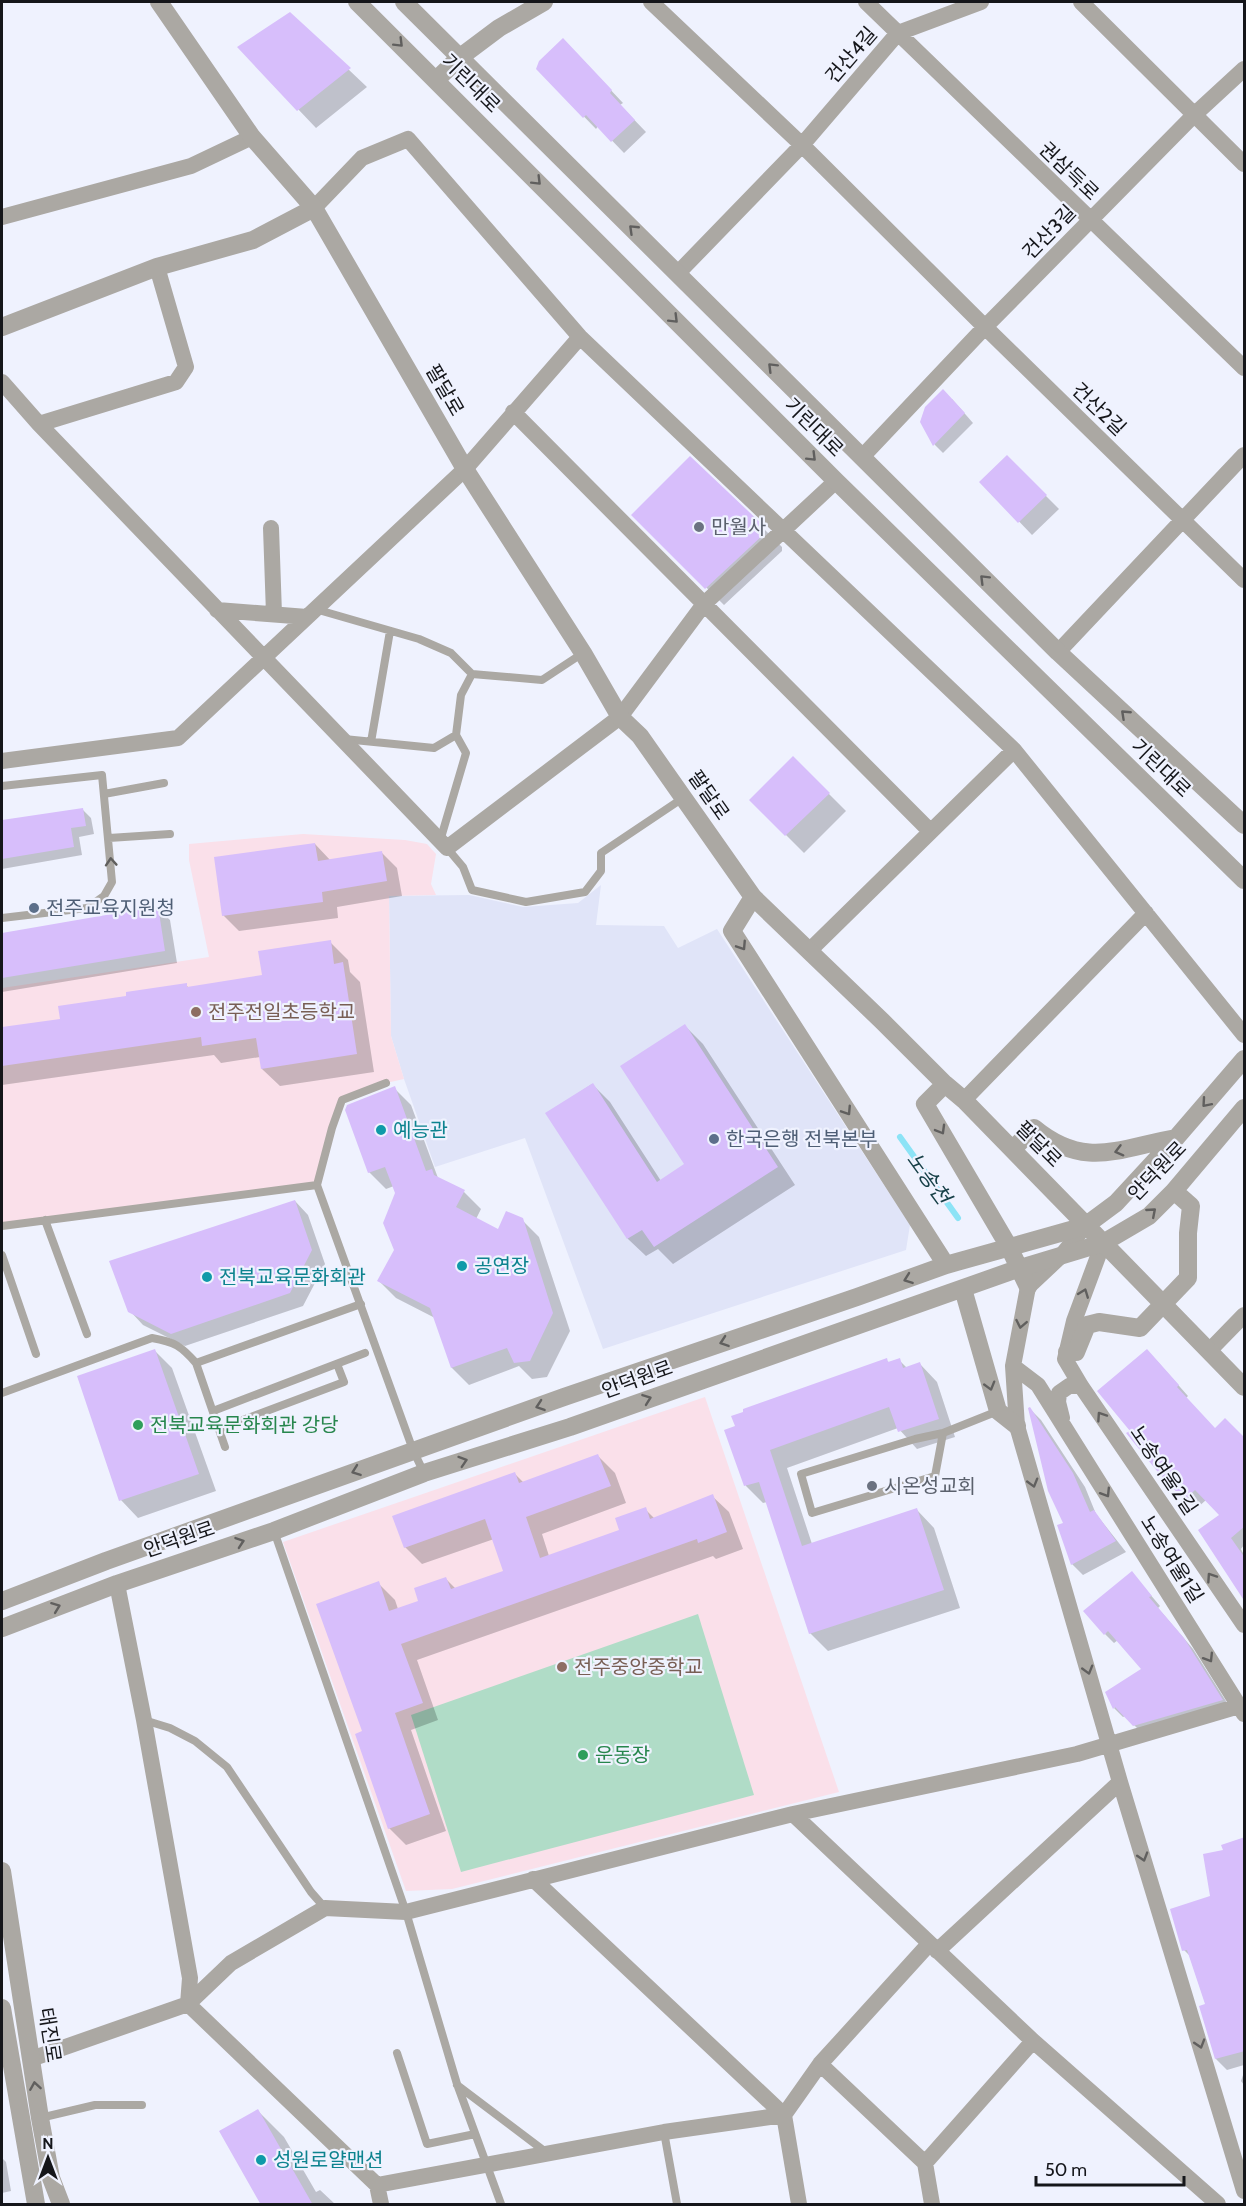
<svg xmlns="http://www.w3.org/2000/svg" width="1246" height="2206" viewBox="0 0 1246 2206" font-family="Cabin,'Noto Sans KR',sans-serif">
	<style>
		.built { fill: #e0e4f8 }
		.education { fill: #fae0ea }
		.green { fill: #b0dcc7 }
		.shadow { fill: #0003 }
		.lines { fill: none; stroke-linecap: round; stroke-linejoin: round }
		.stream { stroke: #8ce3f6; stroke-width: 6 }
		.building { fill: #d7befb }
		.service { stroke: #aba8a3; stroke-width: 8 }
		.minor { stroke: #aba8a3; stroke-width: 16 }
		.tertiary { stroke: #aba8a3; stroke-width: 18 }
		.oneway { stroke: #605f5e }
		.worship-dot { fill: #6b7280; stroke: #eff2fe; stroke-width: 2 }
		.service-dot { fill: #5c6f8a; stroke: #eff2fe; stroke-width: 2 }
		.education-dot { fill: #8d6e63; stroke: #eff2fe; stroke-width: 2 }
		.culture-dot { fill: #0f9aa8; stroke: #eff2fe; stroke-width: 2 }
		.leisure-dot { fill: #2e9e5b; stroke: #eff2fe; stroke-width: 2 }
		.labels { text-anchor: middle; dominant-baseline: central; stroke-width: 4.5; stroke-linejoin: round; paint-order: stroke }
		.street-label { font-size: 20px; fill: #15161a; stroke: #eff2fe }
		.worship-label { font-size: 20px; fill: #5b616d; stroke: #eff2fe; text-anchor: start }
		.service-label { font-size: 20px; fill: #4e5e75; stroke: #eff2fe; text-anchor: start }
		.education-label { font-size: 20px; fill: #785e54; stroke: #eff2fe; text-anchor: start }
		.culture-label { font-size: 20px; fill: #0d838f; stroke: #eff2fe; text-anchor: start }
		.leisure-label { font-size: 20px; fill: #27864d; stroke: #eff2fe; text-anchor: start }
		.water-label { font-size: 21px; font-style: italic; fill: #174048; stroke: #eff2fe }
	</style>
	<rect width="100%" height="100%" fill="#eff2fe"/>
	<!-- built -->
	<path class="built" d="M 601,885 L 596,925 L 664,926 L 678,948 L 717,929 L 910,1225 L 906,1250 L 603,1349 L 525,1138 L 435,1167 L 404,1079 L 391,1036 L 389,896 L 469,895 L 523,907 L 578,903 Z"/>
	<!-- education -->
	<path class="education" d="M 303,834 L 405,840 L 427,844 L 436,854 L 431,884 L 436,895 L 389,896 L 391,1036 L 404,1079 L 386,1083 L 342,1100 L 317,1185 L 2,1226 L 2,988 L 209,957 L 189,860 L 189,844 Z
		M 705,1397 L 839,1792 L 452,1889 L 406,1891 L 283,1542 Z"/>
	<!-- green -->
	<path class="green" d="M 698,1614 L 754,1795 L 461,1872 L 411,1715 Z"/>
	<!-- shadow -->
	<path class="shadow" d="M 290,14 L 367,87 L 316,128 L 239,47 Z
		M 575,52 L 623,103 L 620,105 L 646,132 L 624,153 L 598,126 L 596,129 L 537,68 Z
		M 952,399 L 973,423 L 943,453 L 935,445 L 922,422 Z
		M 1007,457 L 1059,509 L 1032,535 L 981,482 Z
		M 633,515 L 764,529 L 782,547 L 782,551 L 724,605 Z
		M 793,758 L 846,811 L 804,853 L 751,800 Z
		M 82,809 L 91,818 L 94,834 L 79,837 L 82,855 L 2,869 L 2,822 Z
		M 315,844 L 331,861 L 381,852 L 397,868 L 402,896 L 337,907 L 338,918 L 239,931 L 223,915 Z
		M 157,908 L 170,920 L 177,963 L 2,992 L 2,935 Z
		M 330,942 L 348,960 L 350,972 L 360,982 L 374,1072 L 280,1086 L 262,1069 L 260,1057 L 221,1063 L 214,1055 L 2,1085 L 2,1028 L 62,1020 L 128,998 L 186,985 L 190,989 L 264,976 Z
		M 685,1026 L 703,1044 L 795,1185 L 673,1264 L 658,1249 L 646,1256 L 628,1239 L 547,1114 L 592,1084 L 610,1102 L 661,1181 L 686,1164 Z
		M 394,1088 L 411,1105 L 438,1178 L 464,1192 L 481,1209 L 476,1219 L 499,1231 L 522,1220 L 539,1237 L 570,1331 L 547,1377 L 532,1379 L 519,1366 L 469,1385 L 452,1368 L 435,1318 L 396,1298 L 379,1281 L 395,1250 L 397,1193 L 394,1186 L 386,1189 L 369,1172 Z
		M 295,1201 L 308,1215 L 325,1264 L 303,1306 L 185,1346 L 143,1325 L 130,1311 Z
		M 154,1350 L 172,1368 L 216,1491 L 138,1518 L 121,1500 Z
		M 886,1360 L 890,1363 L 899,1360 L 907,1368 L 920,1364 L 937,1382 L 955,1437 L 917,1449 L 898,1428 L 787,1468 L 812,1544 L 917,1510 L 934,1528 L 960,1608 L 828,1651 L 810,1633 L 767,1502 L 763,1503 L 746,1486 L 726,1431 Z
		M 1157,1361 L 1188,1396 L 1186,1398 L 1215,1429 L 1244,1440 L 1244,1545 L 1241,1549 L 1244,1555 L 1244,1601 L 1221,1515 L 1206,1500 L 1196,1509 L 1158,1470 L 1132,1431 Z
		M 1030,1409 L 1041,1420 L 1085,1487 L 1096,1514 L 1126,1552 L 1083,1575 L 1072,1564 L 1065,1524 Z
		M 598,1456 L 615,1473 L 626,1503 L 542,1534 L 549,1556 L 621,1531 L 645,1509 L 655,1519 L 712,1496 L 729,1512 L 743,1549 L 716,1559 L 713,1556 L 417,1660 L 438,1720 L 411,1730 L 446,1831 L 406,1845 L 389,1828 L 364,1732 L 378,1583 L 395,1600 L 398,1609 L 420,1602 L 446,1579 L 456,1589 L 505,1572 L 494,1539 L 422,1564 L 405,1547 L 515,1474 L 524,1483 Z
		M 1132,1573 L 1160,1606 L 1158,1608 L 1193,1649 L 1231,1709 L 1144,1735 L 1125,1716 L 1123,1717 L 1114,1708 L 1143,1670 L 1118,1640 L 1114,1643 L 1105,1634 Z
		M 1244,1839 L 1244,2065 L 1227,2070 L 1216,2059 L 1201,2007 L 1207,2005 L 1192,1958 L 1184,1950 L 1211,1897 L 1225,1852 Z
		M 1244,2072 L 1244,2085 L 1241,2081 Z
		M 258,2111 L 284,2137 L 316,2192 L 320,2190 L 335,2204 L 262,2204 Z
		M 2,2158 L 6,2162 L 11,2191 L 2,2193 Z"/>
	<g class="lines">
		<!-- stream -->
		<path class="stream" d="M 900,1137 L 958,1218"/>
	</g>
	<!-- building -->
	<path class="building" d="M 290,12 L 351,68 L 297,111 L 237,47 Z
		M 563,38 L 612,90 L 610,93 L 635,120 L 611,142 L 586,115 L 583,118 L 536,69 L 539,61 Z
		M 943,389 L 965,413 L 933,446 L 920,422 L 925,407 Z
		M 1007,455 L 1047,495 L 1018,523 L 979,482 Z
		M 690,456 L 765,527 L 765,533 L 705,589 L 631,515 Z
		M 793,756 L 830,793 L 785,836 L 749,800 Z
		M 83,808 L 86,826 L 71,828 L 74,847 L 2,859 L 2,820 Z
		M 315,843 L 318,861 L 382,851 L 387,881 L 322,892 L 323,902 L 222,916 L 214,857 Z
		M 158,906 L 165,951 L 2,978 L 2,933 Z
		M 331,940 L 334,964 L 343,962 L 357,1054 L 261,1069 L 256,1038 L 202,1046 L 201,1037 L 2,1066 L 2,1027 L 60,1019 L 58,1006 L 126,996 L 126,992 L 187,983 L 187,987 L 262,975 L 258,951 Z
		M 685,1024 L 778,1167 L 654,1247 L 642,1230 L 627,1239 L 545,1113 L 593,1083 L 657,1182 L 684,1164 L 620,1066 Z
		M 395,1086 L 426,1171 L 432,1169 L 434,1175 L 465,1190 L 456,1207 L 498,1229 L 506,1211 L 523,1218 L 553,1313 L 530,1361 L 514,1363 L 507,1348 L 451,1368 L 430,1308 L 377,1281 L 394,1250 L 383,1223 L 395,1193 L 385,1167 L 368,1173 L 345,1110 L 347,1105 Z
		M 295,1200 L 312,1250 L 290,1293 L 171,1334 L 128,1312 L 109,1261 Z
		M 155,1349 L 199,1474 L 119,1501 L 77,1376 Z
		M 1147,1349 L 1179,1385 L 1177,1387 L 1215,1428 L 1225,1418 L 1245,1438 L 1245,1526 L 1231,1538 L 1245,1558 L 1245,1602 L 1198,1530 L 1219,1515 L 1195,1490 L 1184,1500 L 1157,1471 L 1126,1433 L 1130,1431 L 1097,1391 Z
		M 887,1358 L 888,1362 L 900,1358 L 903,1368 L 920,1362 L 939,1419 L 898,1432 L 889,1407 L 770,1450 L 802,1546 L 917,1508 L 944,1590 L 809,1634 L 759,1482 L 744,1486 L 724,1430 L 735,1426 L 731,1416 L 743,1412 L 743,1409 Z
		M 1030,1407 L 1073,1473 L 1090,1512 L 1094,1510 L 1116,1541 L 1071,1565 L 1057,1525 L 1063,1523 L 1048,1491 L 1028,1408 Z
		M 598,1454 L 611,1486 L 526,1517 L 540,1558 L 619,1530 L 615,1518 L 646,1507 L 650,1519 L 713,1494 L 727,1532 L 698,1543 L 697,1539 L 401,1644 L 423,1703 L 395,1713 L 430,1814 L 388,1829 L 355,1734 L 362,1731 L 316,1604 L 379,1581 L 389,1611 L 418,1601 L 414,1588 L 446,1577 L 451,1589 L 503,1571 L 485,1519 L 404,1548 L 392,1516 L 515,1472 L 519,1483 Z
		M 1132,1571 L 1152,1596 L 1149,1597 L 1184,1638 L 1223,1700 L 1133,1726 L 1115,1707 L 1113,1709 L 1105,1692 L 1141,1669 L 1108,1631 L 1104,1635 L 1083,1611 Z
		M 1245,1837 L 1245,2051 L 1215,2059 L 1199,2006 L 1205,2004 L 1187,1950 L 1182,1951 L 1170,1909 L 1210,1896 L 1203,1854 L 1223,1850 L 1221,1845 Z
		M 258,2109 L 313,2205 L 261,2205 L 219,2131 Z"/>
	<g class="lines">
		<!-- service -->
		<path class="service" d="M 315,609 L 419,639 L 451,653 L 472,674 L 542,680 L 583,653
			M 344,739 L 434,748 L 456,735
			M 371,742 L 390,631
			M 2,786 L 102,775 L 112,882 L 104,896 L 87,908 L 2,918
			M 104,794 L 164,783
			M 109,838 L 170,834
			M 440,841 L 466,753 L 456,735 L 461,695 L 472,674
			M 447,848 L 463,867 L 472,890 L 526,902 L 585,892 L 601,871 L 601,853 L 683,798
			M 317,1185 L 332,1128 L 342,1100 L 386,1083
			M 45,1220 L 87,1334
			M 2,1226 L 317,1185 L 413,1450 L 424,1473
			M 2,1255 L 36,1354
			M 196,1363 L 225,1447
			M 2,1393 L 152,1338 C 175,1342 181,1346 196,1363 L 361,1304
			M 213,1411 L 365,1353
			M 219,1429 L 344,1382 L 337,1364
			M 943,1433 L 935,1476 L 812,1513 L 801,1474 L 915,1439 L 943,1433 L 998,1411
			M 274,1531 L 406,1912 L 457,2084 L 501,2204
			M 144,1720 L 170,1728 L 195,1741 L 227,1767 L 311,1892 L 325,1908
			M 397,2053 L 427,2144 L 475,2134
			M 457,2085 L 547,2153
			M 40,2118 L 95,2105 L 142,2105
			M 664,2132 L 677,2204"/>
		<!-- minor -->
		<path class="minor" d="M 651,2 L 802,145 L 985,327 L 1244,580
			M 866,2 L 1244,368
			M 1081,2 L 1244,164
			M 314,208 L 362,158 L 408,139 L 580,337 L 1014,750 L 1244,1035
			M 2,217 L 191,166 L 252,137
			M 678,273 L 802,145 L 898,33 L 981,2
			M 2,382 L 39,424 L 447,848 L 620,717 L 704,604 L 836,481
			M 513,412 L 930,831
			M 39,424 L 176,382 L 186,367 L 157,267
			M 862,457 L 985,327 L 1194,115 L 1244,69
			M 271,528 L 274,614
			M 217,610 L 307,617
			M 1058,652 L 1244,455
			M 2,761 L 178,738 L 465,469 L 580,337
			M 809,951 L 1014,750
			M 964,1100 L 1146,913
			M 1085,1226 L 1062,1255 L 1028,1287 L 1013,1366 L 1017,1426 L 1120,1782 L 1244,2191
			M 1103,1243 L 1074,1321 L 1065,1359 L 1081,1386 L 1244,1625
			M 1209,1351 L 1244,1315
			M 1013,1366 L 1038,1385 L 1244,1714
			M 1062,1418 L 1058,1402 L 1059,1393 L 1069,1386 L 1081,1386
			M 117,1584 L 144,1720 L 190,1978 L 188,2004 L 377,2185 L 381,2204
			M 793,1814 L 1033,2041 L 1218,2204
			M 533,1879 L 784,2115 L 799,2204
			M 937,1951 L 1120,1782
			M 31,2059 L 188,2004 L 231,1963 L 325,1908 L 406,1912 L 793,1814 L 1077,1754 L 1239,1706
			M 820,2064 L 925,2163
			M 377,2185 L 664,2132 L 784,2115 L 820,2064 L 929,1944
			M 932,2204 L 925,2163 L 1033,2041"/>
		<!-- tertiary -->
		<path class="tertiary" d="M 159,2 L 252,137 L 314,208 L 465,469 L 583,653 L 620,717 L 640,736 L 753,897 L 882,1021 L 945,1084 L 964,1100 L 1244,1387
			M 357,2 L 836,481 L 1244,880
			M 404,2 L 1058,652 L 1244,825
			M 436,80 L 459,58 L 499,28 L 544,2
			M 2,327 L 157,267 L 253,240 L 314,208
			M 753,897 L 732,931 L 946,1265
			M 945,1084 L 925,1104 L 1009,1247 L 1028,1287
			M 1013,1149 L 1034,1128 C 1085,1170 1119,1148 1176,1138
			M 963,1289 L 998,1411 L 1017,1426
			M 1067,1352 L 1076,1352 L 1087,1325 L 1099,1322 L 1140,1328 L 1188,1278 L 1188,1233 L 1191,1206 L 1174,1191
			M 2,1601 L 106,1561 L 564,1397 L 857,1297 L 946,1265 L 1085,1226 L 1116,1203 L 1176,1138 L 1244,1059
			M 2,1628 L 117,1584 L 274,1531 L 424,1473 L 570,1427 L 1020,1268 L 1103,1243 L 1149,1216 L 1174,1191 L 1244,1108
			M 2,1871 L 40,2118 L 51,2178 L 61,2204
			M 2,2008 L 36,2204"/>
	</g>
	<!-- one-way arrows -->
	<defs><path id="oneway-chevron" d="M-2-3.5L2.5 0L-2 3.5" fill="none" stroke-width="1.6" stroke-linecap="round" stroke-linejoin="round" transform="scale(1.5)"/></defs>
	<g class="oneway">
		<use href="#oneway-chevron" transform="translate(399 43) rotate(45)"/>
		<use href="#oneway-chevron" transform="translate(537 181) rotate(45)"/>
		<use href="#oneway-chevron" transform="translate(633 229) rotate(-136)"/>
		<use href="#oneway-chevron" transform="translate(674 319) rotate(45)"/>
		<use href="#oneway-chevron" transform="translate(772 367) rotate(-135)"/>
		<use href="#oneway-chevron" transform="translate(812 457) rotate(45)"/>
		<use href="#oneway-chevron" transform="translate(984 579) rotate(-135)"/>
		<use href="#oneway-chevron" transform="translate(1125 714) rotate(-137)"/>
		<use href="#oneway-chevron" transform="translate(111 862) rotate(-94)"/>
		<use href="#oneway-chevron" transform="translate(742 946) rotate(57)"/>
		<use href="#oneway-chevron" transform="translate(1206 1103) rotate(131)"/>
		<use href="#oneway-chevron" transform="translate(847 1111) rotate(57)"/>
		<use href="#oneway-chevron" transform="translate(941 1130) rotate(60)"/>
		<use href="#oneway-chevron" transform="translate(1119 1151) rotate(165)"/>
		<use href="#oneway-chevron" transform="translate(1152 1212) rotate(-41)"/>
		<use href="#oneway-chevron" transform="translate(908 1279) rotate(160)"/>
		<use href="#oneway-chevron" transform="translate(1084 1293) rotate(-69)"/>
		<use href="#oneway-chevron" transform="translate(1021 1324) rotate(101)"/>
		<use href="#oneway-chevron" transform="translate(724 1342) rotate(161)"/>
		<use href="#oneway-chevron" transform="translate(990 1386) rotate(74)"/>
		<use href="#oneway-chevron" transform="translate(647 1399) rotate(-20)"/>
		<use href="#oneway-chevron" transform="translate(540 1406) rotate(161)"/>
		<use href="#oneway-chevron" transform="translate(1101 1416) rotate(-124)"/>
		<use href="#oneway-chevron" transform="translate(463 1461) rotate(-18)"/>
		<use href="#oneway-chevron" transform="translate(356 1471) rotate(160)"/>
		<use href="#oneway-chevron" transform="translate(1033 1483) rotate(74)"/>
		<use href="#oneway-chevron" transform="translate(1106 1493) rotate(58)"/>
		<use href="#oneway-chevron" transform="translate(240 1542) rotate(-19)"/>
		<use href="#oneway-chevron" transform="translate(1211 1577) rotate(-124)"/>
		<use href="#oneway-chevron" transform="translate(56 1607) rotate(-21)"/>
		<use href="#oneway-chevron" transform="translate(1209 1658) rotate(58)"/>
		<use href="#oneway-chevron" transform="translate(1088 1670) rotate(74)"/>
		<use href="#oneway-chevron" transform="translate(1143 1857) rotate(73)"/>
		<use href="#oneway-chevron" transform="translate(1200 2044) rotate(73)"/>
		<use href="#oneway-chevron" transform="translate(35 2086) rotate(-99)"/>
	</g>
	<!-- markers -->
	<g class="worship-dot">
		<circle cx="699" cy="527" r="6"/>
		<circle cx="872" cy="1486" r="6"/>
	</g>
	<g class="service-dot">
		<circle cx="34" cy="908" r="6"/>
		<circle cx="714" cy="1139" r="6"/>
	</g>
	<g class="education-dot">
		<circle cx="196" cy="1012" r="6"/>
		<circle cx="562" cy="1667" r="6"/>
	</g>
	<g class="culture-dot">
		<circle cx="381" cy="1130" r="6"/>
		<circle cx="462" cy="1266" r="6"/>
		<circle cx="207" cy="1277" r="6"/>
		<circle cx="261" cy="2160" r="6"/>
	</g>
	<g class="leisure-dot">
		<circle cx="138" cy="1425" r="6"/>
		<circle cx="583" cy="1755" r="6"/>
	</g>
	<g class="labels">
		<!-- street labels -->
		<g class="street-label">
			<text transform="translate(851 55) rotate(-49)">건산4길</text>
			<text transform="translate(471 83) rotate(45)">기린대로</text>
			<text transform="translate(1069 171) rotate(44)">권삼득로</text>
			<text transform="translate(1049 232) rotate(-46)">건산3길</text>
			<text transform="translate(445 390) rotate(60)">팔달로</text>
			<text transform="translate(1099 409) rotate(44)">건산2길</text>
			<text transform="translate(814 427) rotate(45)">기린대로</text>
			<text transform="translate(1161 768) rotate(44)">기린대로</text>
			<text transform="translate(709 795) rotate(55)">팔달로</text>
			<text transform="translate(1039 1144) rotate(45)">팔달로</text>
			<text transform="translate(1157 1171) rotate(-46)">안덕원로</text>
			<text transform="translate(637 1379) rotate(-20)">안덕원로</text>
			<text transform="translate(1164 1470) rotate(56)">노송여울2길</text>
			<text transform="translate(179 1539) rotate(-19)">안덕원로</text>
			<text transform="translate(1172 1559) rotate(58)">노송여울1길</text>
			<text transform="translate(50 2035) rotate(81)">태진로</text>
		</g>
		<!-- worship labels -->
		<g class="worship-label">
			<text x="711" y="527">만월사</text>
			<text x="884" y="1486">시온성교회</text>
		</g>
		<!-- service labels -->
		<g class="service-label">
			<text x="46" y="908">전주교육지원청</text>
			<text x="726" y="1139">한국은행 전북본부</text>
		</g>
		<!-- education labels -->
		<g class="education-label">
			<text x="208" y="1012">전주전일초등학교</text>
			<text x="574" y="1667">전주중앙중학교</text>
		</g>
		<!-- culture labels -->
		<g class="culture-label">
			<text x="393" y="1130">예능관</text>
			<text x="474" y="1266">공연장</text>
			<text x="219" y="1277">전북교육문화회관</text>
			<text x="273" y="2160">성원로얄맨션</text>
		</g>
		<!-- leisure labels -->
		<g class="leisure-label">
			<text x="150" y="1425">전북교육문화회관 강당</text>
			<text x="595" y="1755">운동장</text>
		</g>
		<!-- water labels -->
		<g class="water-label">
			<text transform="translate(929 1178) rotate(54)">노송천</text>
		</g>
	</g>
	<!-- border -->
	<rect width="1246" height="2206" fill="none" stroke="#15161a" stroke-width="6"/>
	<!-- north arrow -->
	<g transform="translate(48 2158)" stroke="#eff2fe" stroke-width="4.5" paint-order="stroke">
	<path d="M0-4.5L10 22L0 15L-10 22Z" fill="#15161a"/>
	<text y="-9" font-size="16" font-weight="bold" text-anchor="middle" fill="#15161a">N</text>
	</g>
	<!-- scale -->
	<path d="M1036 2176v9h148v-9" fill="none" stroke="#15161a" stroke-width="3"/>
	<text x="1045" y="2176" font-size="18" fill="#15161a" stroke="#eff2fe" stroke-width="4.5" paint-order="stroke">50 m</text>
</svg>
